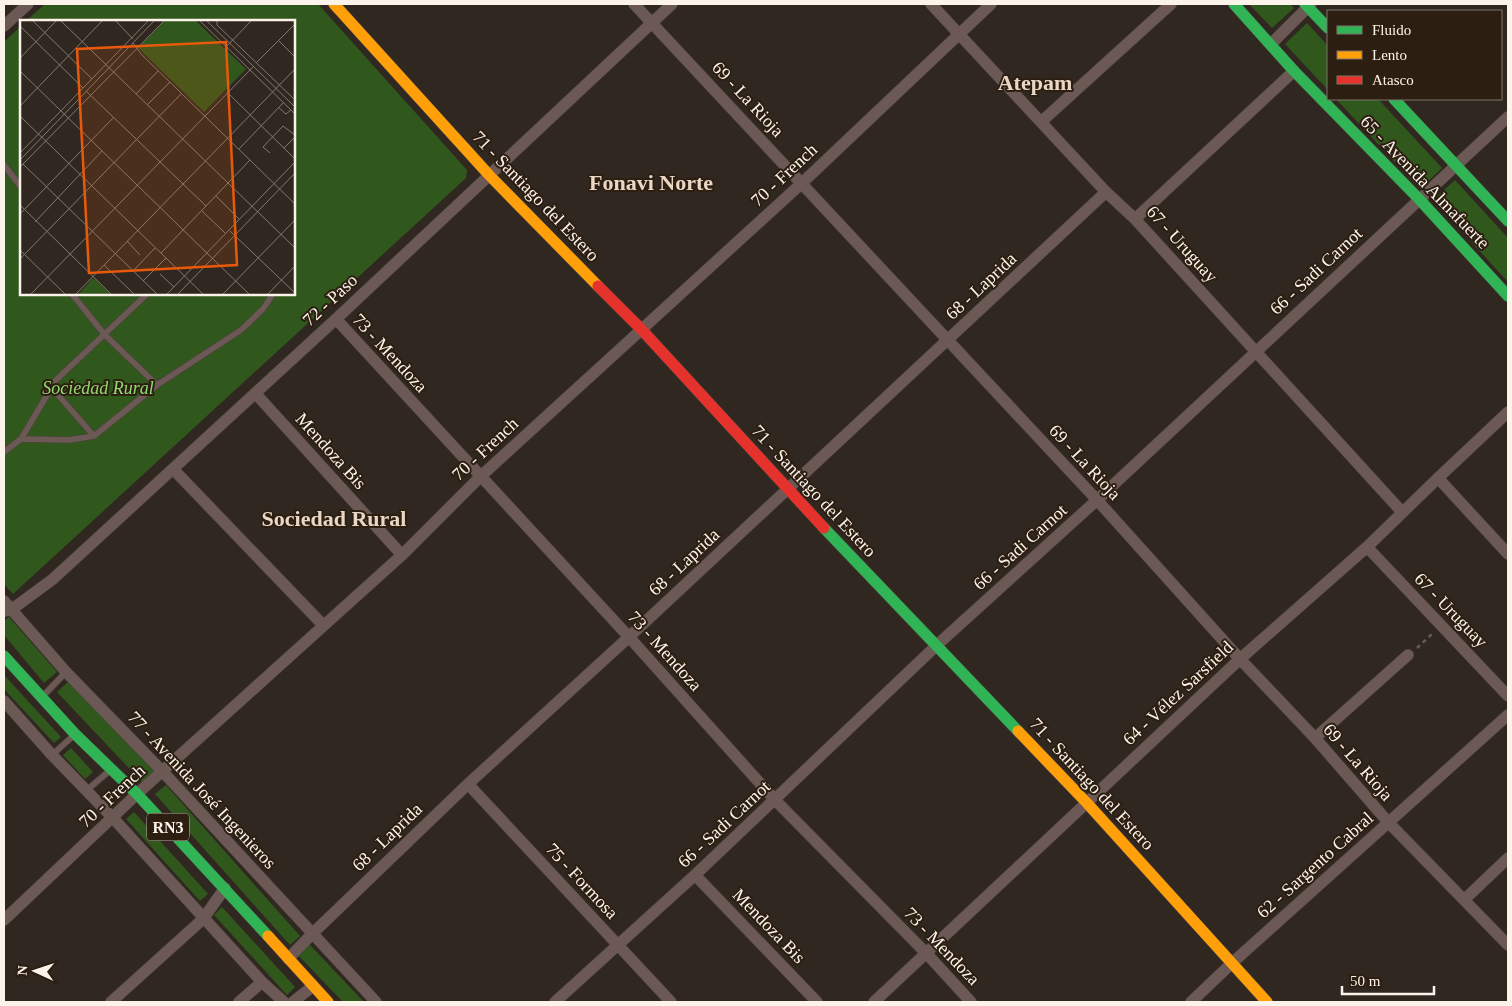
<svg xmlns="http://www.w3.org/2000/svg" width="1512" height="1006" viewBox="0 0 1512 1006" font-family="Georgia,serif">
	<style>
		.green { fill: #31581c }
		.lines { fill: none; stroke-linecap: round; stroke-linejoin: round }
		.lane-casing { stroke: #4b443e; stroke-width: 7 }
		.street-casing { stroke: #4b443e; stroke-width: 12 }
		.fast-casing { stroke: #4b443e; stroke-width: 12 }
		.slow-casing { stroke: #4b443e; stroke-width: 12 }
		.jam-casing { stroke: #4b443e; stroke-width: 12 }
		.path { stroke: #695b57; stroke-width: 2.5; stroke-dasharray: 4 4; stroke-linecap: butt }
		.lane { stroke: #6c5955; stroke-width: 5.5 }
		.street { stroke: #6c5955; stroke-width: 11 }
		.fast { stroke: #30b455; stroke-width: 11 }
		.slow { stroke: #ff9f0a; stroke-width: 11 }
		.jam { stroke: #e5322d; stroke-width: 11 }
		.labels { text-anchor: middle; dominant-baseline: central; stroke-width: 4; stroke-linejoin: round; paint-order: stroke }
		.shield { fill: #2c1e11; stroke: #beb3a9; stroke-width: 1 }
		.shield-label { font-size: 16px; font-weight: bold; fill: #fcf3ea }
		.street-label { font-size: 18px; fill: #fcf3ea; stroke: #2c1e11 }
		.park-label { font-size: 18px; font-style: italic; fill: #90db70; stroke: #2c1e11 }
		.district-label { font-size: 22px; font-weight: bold; fill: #ead7c5; stroke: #2c1e11 }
		.inset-road { fill: none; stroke: #827971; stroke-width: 1 }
		.view { fill: #e8590c; fill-opacity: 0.15; stroke: #e8590c; stroke-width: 2.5 }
		.inset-edge { fill: none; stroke: #fcf3ea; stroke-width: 2.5 }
	</style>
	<rect width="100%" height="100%" fill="#302820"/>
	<!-- green -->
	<path class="green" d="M 45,4 L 318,4 L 467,170 L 466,178 L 13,594 L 4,584 L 4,42 L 21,26 L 21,294 L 294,294 L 294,21 L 26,21 Z
		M 1249,4 L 1290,4 L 1294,8 L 1272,28 Z
		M 1307,23 L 1328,46 L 1328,90 L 1285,44 Z
		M 1336,99 L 1378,99 L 1442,168 L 1420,189 Z
		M 1455,180 L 1508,238 L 1508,282 L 1433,200 Z
		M 9,617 L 57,672 L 44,683 L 4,635 L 4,621 Z
		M 4,675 L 61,737 L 54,743 L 4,689 Z
		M 69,681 L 154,771 L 142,782 L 57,692 Z
		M 71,748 L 93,772 L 85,779 L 63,755 Z
		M 166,785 L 300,936 L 290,945 L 155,794 Z
		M 134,812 L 208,894 L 200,901 L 126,819 Z
		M 222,907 L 295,987 L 287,995 L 214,915 Z
		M 309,944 L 364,1002 L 343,1002 L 297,954 Z"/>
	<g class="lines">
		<defs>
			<path id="lane" d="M 4,165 L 21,187
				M 72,294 L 104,334 L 157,385
				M 51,387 L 94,436
				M 21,439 L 69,440 L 94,436 L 157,385 L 241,330 L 263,309 L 273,294
				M 4,452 L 21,439 L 56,380 L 147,294
				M 45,694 L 66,672
				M 52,755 L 73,736
				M 87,790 L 108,772"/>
			<path id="street" d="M 634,4 L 1097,500 L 1240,659 L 1315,738 L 1388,822 L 1508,945
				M 931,4 L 1106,192 L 1135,219 L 1402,512
				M 4,26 L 28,4
				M 1271,44 L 1311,4
				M 1041,122 L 1171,4
				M 1135,219 L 1294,71
				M 336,319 L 629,637 L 775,800 L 927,954 L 971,1002
				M 255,393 L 402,555
				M 173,469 L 323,625
				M 1438,478 L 1508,554
				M 1367,547 L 1508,696
				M 4,601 L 66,672 L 163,772 L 376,1002
				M 4,611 L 11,610 L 53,579 L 336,319 L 672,4
				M 4,701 L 52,755 L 113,818 L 262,982 L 284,1002
				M 1315,738 L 1408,655
				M 468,784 L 671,1002
				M 695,875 L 817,1002
				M 1465,899 L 1508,858
				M 4,920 L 137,794 L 402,555 L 481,476 L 802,183 L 991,4
				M 288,959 L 312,934 L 468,784 L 629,637 L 1106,192
				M 111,1002 L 203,919 L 225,888
				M 239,1002 L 262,982
				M 293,1002 L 313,986
				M 555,1002 L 695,875 L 937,645 L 1097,500 L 1508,117
				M 874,1002 L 1240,659 L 1367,547 L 1438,478 L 1508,412
				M 1191,1002 L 1232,963 L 1508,715"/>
			<path id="fast" d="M 1234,4 L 1294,71 L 1419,199 L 1508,296
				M 1305,4 L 1328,28
				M 1394,99 L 1508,221
				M 824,528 L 1018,731
				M 4,656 L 75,734 L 137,794 L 268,936"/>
			<path id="slow" d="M 334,4 L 490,176 L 598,286
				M 1018,731 L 1086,802 L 1267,1002
				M 268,936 L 328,1002"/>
			<path id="jam" d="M 598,286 L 641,329 L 824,528"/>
		</defs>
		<!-- lane casing -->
		<use href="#lane" class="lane-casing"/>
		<!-- street casing -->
		<use href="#street" class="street-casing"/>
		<!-- fast casing -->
		<use href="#fast" class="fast-casing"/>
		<!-- slow casing -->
		<use href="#slow" class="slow-casing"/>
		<!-- jam casing -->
		<use href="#jam" class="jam-casing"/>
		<!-- path -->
		<path class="path" d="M 1417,648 L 1433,633"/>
		<!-- lane -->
		<use href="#lane" class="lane"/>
		<!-- street -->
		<use href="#street" class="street"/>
		<!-- fast -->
		<use href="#fast" class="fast"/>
		<!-- slow -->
		<use href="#slow" class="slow"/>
		<!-- jam -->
		<use href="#jam" class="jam"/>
	</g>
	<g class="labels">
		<!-- shield labels -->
		<rect class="shield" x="147" y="813.5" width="42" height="27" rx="4"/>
		<g class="shield-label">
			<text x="168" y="827">RN3</text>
		</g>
		<!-- street labels -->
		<g class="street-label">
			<text transform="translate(748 99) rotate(47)">69 - La Rioja</text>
			<text transform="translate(784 175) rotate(-43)">70 - French</text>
			<text transform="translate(1425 182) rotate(46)">65 - Avenida Almafuerte</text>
			<text transform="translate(536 196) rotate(46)">71 - Santiago del Estero</text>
			<text transform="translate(1182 244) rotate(48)">67 - Uruguay</text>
			<text transform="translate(1316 271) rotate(-43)">66 - Sadi Carnot</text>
			<text transform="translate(981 286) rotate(-43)">68 - Laprida</text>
			<text transform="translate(330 300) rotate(-43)">72 - Paso</text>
			<text transform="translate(390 353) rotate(47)">73 - Mendoza</text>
			<text transform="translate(485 449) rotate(-43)">70 - French</text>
			<text transform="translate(331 451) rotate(48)">Mendoza Bis</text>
			<text transform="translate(1085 462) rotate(47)">69 - La Rioja</text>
			<text transform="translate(814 491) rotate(47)">71 - Santiago del Estero</text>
			<text transform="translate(1020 547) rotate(-42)">66 - Sadi Carnot</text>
			<text transform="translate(684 562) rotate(-43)">68 - Laprida</text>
			<text transform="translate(1451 610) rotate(46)">67 - Uruguay</text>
			<text transform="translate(665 651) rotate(48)">73 - Mendoza</text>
			<text transform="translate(1178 693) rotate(-43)">64 - Vélez Sarsfield</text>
			<text transform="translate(1358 762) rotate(49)">69 - La Rioja</text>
			<text transform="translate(1092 784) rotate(47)">71 - Santiago del Estero</text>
			<text transform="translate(202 790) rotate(47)">77 - Avenida José Ingenieros</text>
			<text transform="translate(112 796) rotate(-43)">70 - French</text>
			<text transform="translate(724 824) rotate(-43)">66 - Sadi Carnot</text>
			<text transform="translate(387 837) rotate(-44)">68 - Laprida</text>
			<text transform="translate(1315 865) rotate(-42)">62 - Sargento Cabral</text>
			<text transform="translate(582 881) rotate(47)">75 - Formosa</text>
			<text transform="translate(769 926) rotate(46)">Mendoza Bis</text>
			<text transform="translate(942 946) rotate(46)">73 - Mendoza</text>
		</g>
		<!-- park labels -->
		<g class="park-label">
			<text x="98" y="388">Sociedad Rural</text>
		</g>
		<!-- district labels -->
		<g class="district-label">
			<text x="1035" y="82">Atepam</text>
			<text x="651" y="182">Fonavi Norte</text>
			<text x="334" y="518">Sociedad Rural</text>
		</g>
	</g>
	<!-- overview -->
	<g transform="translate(20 20)">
		<rect width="275" height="275" fill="#302820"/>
		<path d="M 146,0 L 175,0 L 226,49 L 184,92 L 118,28 ZM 72,259 L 75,259 L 91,275 L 58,275 Z" fill="#31581c"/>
		<path class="inset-road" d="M 12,0 L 72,59M 40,0 L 275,228M 95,0 L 113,19M 179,0 L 275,94M 186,0 L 275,87M 197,0 L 197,5 L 275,80M 0,6 L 63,68M 259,21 L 275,37M 113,23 L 121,34 L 275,184M 206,27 L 232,0M 0,38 L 37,0M 236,43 L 275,4M 0,51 L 230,275M 66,71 L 186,186M 207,72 L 275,139M 116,74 L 138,51M 127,85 L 150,62M 0,86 L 83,0M 259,88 L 266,94 L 271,90M 0,96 L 184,275M 264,128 L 275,117M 219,129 L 263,83M 0,133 L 129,0M 250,133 L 243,127 L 263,106 L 275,115M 0,140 L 135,0M 3,144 L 138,275M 0,147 L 145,0M 196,176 L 219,199M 0,185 L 92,275M 182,191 L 205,213M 0,194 L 94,97M 15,202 L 82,131M 210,211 L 275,273M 107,221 L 120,235M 0,230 L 46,275M 141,233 L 230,140M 0,239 L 161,74M 84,245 L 115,275M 113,251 L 135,228M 140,254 L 154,267M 123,261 L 146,238M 10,275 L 233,47M 55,275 L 275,49M 146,275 L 275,142M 157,275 L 275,153M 202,275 L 275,200M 247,275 L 275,246"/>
		<path class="view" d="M 206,22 L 217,245 L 69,253 L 57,29 Z"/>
		<rect width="275" height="275" class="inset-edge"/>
	</g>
	<!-- border -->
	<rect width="1512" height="1006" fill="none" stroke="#fcf3ea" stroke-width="10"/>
	<!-- legend -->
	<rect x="1327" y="10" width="175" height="90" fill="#2c1e11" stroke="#7f7368"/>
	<rect x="1337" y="26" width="25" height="8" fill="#30b455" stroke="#7f7368"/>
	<text x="1372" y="35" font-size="15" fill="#fcf3ea">Fluido</text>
	<rect x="1337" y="51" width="25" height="8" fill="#ff9f0a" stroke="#7f7368"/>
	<text x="1372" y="60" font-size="15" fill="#fcf3ea">Lento</text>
	<rect x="1337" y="76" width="25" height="8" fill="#e5322d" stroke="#7f7368"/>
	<text x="1372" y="85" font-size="15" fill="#fcf3ea">Atasco</text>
	<!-- north arrow -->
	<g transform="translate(35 971) rotate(273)" stroke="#2c1e11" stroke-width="4" paint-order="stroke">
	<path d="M0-4L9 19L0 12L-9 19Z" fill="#fcf3ea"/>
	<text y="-8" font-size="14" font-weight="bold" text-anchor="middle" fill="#fcf3ea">N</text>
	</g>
	<!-- scale -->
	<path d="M1342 986v8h92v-8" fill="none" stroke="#fcf3ea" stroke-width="2.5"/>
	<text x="1350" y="986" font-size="15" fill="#fcf3ea" stroke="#2c1e11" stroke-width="4" paint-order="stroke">50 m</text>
</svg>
